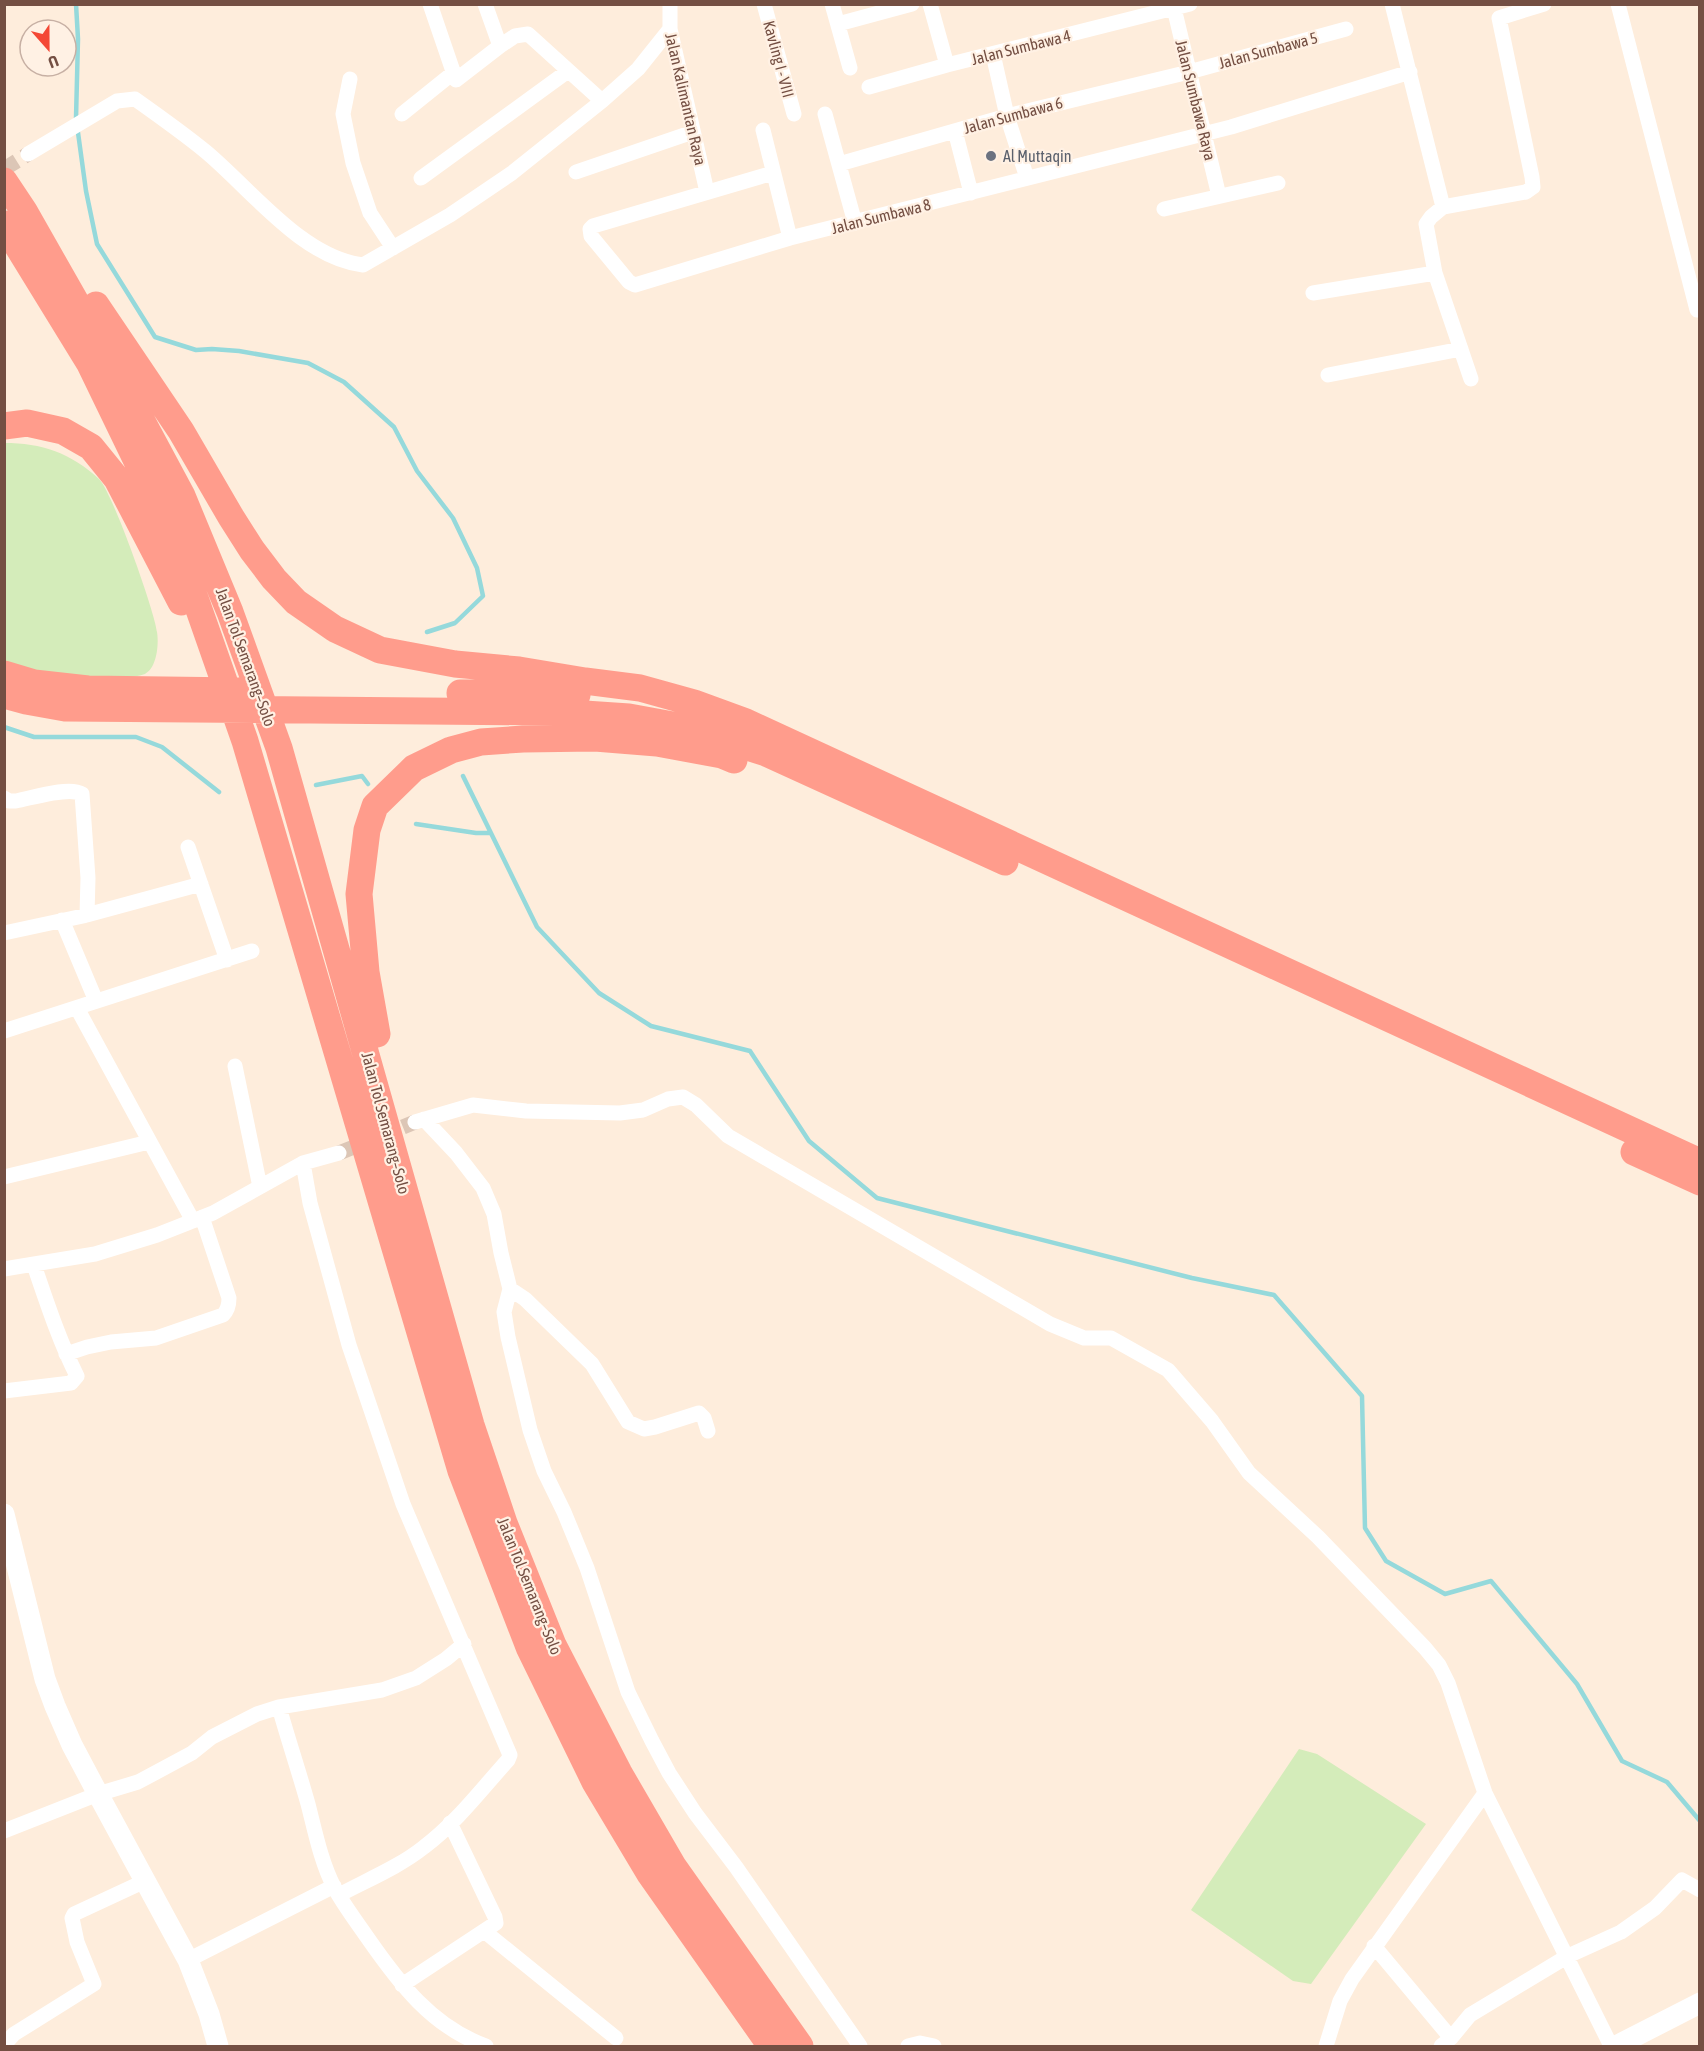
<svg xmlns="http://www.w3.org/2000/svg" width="1704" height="2051" viewBox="0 0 1704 2051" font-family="'Asap Condensed',sans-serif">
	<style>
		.green { fill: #d4ecba }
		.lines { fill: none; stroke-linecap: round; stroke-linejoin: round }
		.stream { stroke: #95d9db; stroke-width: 4.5 }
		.street-tunnel { stroke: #dcc6b6; stroke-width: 15; stroke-dasharray: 15 8; stroke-linecap: butt }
		.street { stroke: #fff; stroke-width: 15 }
		.secondary { stroke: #fff; stroke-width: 21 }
		.highway { stroke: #ff9c8c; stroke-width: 27 }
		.worship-dot { fill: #6b7280; stroke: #fff1e4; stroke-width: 2 }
		.labels { text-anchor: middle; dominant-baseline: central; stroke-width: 4.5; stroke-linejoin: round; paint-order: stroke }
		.street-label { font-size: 16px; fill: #744f43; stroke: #fff1e4 }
		.worship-label { font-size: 16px; fill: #5b616d; stroke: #fff1e4; text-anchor: start }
	</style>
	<rect width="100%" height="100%" fill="#feeddc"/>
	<!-- green -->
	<path class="green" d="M 4,443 C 42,443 71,453 99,479 C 112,491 155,612 157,632 C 159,644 157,668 145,674 C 135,678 123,677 113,677 C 101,677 88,678 77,677 C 52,674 28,669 5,665 Z
		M 1299,1749 L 1317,1754 L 1426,1824 L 1311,1984 L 1293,1981 L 1191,1910 Z"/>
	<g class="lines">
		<!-- stream -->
		<path class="stream" d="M 76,4 L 78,39 L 76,118 L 86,191 L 97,244 L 155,337 L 196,350 L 212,349 L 239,351 L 308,363 L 344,382 L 394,427 L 417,471 L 453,518 L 477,568 L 483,596 L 455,623 L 427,632
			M 4,727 L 34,737 L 136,737 L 162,747 L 219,792
			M 463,776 L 537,927 L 599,993 L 651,1026 L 750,1051 L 809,1141 L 877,1198 L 1192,1278 L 1274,1295 L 1362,1396 L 1365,1528 L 1386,1561 L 1445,1594 L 1491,1581 L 1577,1684 L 1622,1761 L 1667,1782 L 1700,1821
			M 316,785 L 362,776 L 368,784
			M 416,824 L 476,833 L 489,833"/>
		<!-- street-tunnel -->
		<path class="street-tunnel" d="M 4,169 L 28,154
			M 339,1153 L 415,1122"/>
		<!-- street -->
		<path class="street" d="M 430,4 L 456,80 L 500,46
			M 485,4 L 500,46 L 515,36 L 528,34 L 602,101
			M 670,4 L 670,29 L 707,192
			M 764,4 L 794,114
			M 832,4 L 850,68
			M 930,4 L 947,65
			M 1173,4 L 1219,196
			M 1392,4 L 1443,207
			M 1618,4 L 1697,310
			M 838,24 L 912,4
			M 993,54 L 1007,116 L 1027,178
			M 350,79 L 343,114 L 353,163 L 370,213 L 393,248
			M 869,87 L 947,65 L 1190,4
			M 402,114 L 453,73
			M 825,114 L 855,223
			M 763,130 L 790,238
			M 955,131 L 971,193
			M 28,154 L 117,101 L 135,99 C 159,116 183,133 205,151 C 250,188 302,258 363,265 L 450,215 L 512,173 L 602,101 L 638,69 L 670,29
			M 839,164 L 1007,116 L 1189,72 L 1346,29
			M 576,172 L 693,132
			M 773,173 L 593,226 L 590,229 L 591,236 L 629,282 L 635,285 L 790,238 L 1231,127 L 1410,72
			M 421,178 L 568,71
			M 1164,209 L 1278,183
			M 1313,293 L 1435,273
			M 1328,375 L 1461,349
			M 1471,379 L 1435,273 L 1426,224 L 1431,217 L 1443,207 L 1526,192 L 1533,187 L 1532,177 L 1499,18 L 1544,4
			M 4,798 L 9,801 L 16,801 C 32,798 69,786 82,794 L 88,878 L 87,915
			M 188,847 L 227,960
			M 62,920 L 96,1001
			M 4,933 L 83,916 L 201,884
			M 77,1008 L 193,1221
			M 4,1031 L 252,951
			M 235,1066 L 260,1187
			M 424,1119 L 456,1153 L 483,1188 L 494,1214 L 501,1253 L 510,1289 L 504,1312 L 508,1337 L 530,1430 L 544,1471 L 564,1512 L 587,1568 L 628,1692 L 652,1741 L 669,1773 L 695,1813 L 736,1867 L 860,2046
			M 415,1122 L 473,1105 L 526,1111 L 620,1113 L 643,1110 L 668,1099 L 683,1097 L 696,1105 L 728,1136 L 1050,1324 L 1084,1338 L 1111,1338 L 1168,1370 L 1212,1421 L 1249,1473 L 1318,1537 L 1425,1648 L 1439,1665 L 1448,1683 L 1485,1793 L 1611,2046
			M 303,1163 L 310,1203 L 349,1345 L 403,1504 L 510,1755 L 508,1760 C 481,1790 456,1823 424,1847 C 399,1867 367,1880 339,1895
			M 4,1177 L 149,1142
			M 4,1269 L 95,1254 L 157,1235 L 213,1213 L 303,1163 L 339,1153
			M 510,1289 L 525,1299 L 592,1364 L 628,1422 L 644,1429 L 655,1427 L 699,1413 L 704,1418 L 708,1431
			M 66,1354 L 87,1347 L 111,1342 L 156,1338 L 223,1315 C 228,1310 229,1305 229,1298 L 202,1217
			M 4,1391 L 71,1383 L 77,1376 C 59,1340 47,1303 34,1265
			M 279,1707 C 288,1739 299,1772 308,1804 C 315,1831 321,1862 334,1887 C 343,1904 356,1921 367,1937 C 399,1983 432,2027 486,2046
			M 4,1831 L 98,1794 L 138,1782 L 192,1753 L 212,1737 L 257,1714 L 279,1707 L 382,1690 L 416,1678 L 446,1659 L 464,1644
			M 484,1931 L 616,2038
			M 1374,1946 L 1451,2038
			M 188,1960 L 334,1886
			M 402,1985 L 496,1923 L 495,1917 L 450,1823
			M 4,2045 L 14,2034 L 94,1984 L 77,1942 L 72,1918 L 74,1914 L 145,1881
			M 908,2046 L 920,2043 L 934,2046
			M 1326,2046 L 1340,2001 L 1352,1979 L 1485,1793
			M 1441,2046 L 1451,2038 L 1470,2015 L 1568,1956 L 1621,1932 L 1655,1908 L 1682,1880 L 1700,1890"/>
		<!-- secondary -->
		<path class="secondary" d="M 4,1514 L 45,1679 L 55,1706 L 72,1745 L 98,1794 L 188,1960 L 209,2014 L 218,2046
			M 1616,2046 L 1700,2003"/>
		<!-- highway -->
		<path class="highway" d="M 4,181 L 24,211 L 115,371 L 182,496 L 230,612 L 279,748 L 471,1425 L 504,1523 L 553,1645 L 619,1773 L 673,1866 L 800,2046
			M 4,224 L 90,364 L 165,519 L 196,601 L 245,741 L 461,1471 L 529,1647 L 595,1782 L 650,1874 L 771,2046
			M 96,305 L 181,431 L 231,517 L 252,550 L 274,579 L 296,602 L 335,629 L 380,650 L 455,664 L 519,670 L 585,681 L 640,688 L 694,703 L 746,722 L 1700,1162
			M 4,426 L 27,423 L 63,431 L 91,447 L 117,479 L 181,602
			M 4,674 L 34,683 L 88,689 L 242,691
			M 460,693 L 546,693 L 577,695
			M 4,695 L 26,701 L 65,708 L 555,712 L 629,717 L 689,728 L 766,753 L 1005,862
			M 377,1034 L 366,972 L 359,894 L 367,830 L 375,806 L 414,768 L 451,750 L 481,742 L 523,739 L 595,738 L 657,743 L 722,755 L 734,760
			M 1634,1152 L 1700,1182"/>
	</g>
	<!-- markers -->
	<circle class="worship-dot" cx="991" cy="156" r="6"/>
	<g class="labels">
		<!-- street labels -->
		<g class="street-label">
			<text transform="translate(1021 47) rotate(-14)">Jalan Sumbawa 4</text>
			<text transform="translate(1268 50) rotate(-15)">Jalan Sumbawa 5</text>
			<text transform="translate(779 59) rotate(75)">Kavling I - VIII</text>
			<text transform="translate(686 99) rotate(77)">Jalan Kalimantan Raya</text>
			<text transform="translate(1196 100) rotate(76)">Jalan Sumbawa Raya</text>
			<text transform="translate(1013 115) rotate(-15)">Jalan Sumbawa 6</text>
			<text transform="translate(881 216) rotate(-14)">Jalan Sumbawa 8</text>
			<text transform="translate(246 657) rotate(70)">Jalan Tol Semarang–Solo</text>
			<text transform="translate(386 1123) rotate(75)">Jalan Tol Semarang–Solo</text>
			<text transform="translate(530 1586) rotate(68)">Jalan Tol Semarang–Solo</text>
		</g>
		<!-- worship labels -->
		<g class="worship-label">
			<text x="1003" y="156">Al Muttaqin</text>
		</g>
	</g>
	<!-- border -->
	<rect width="1704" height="2051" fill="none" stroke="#744f43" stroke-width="12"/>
	<!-- north arrow -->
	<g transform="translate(48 48) rotate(159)"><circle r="28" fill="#fff1e4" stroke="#c7b0a4" stroke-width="1.5"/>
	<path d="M0-4.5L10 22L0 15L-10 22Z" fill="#f44835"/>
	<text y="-9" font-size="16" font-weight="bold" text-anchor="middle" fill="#744f43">U</text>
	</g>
</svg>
